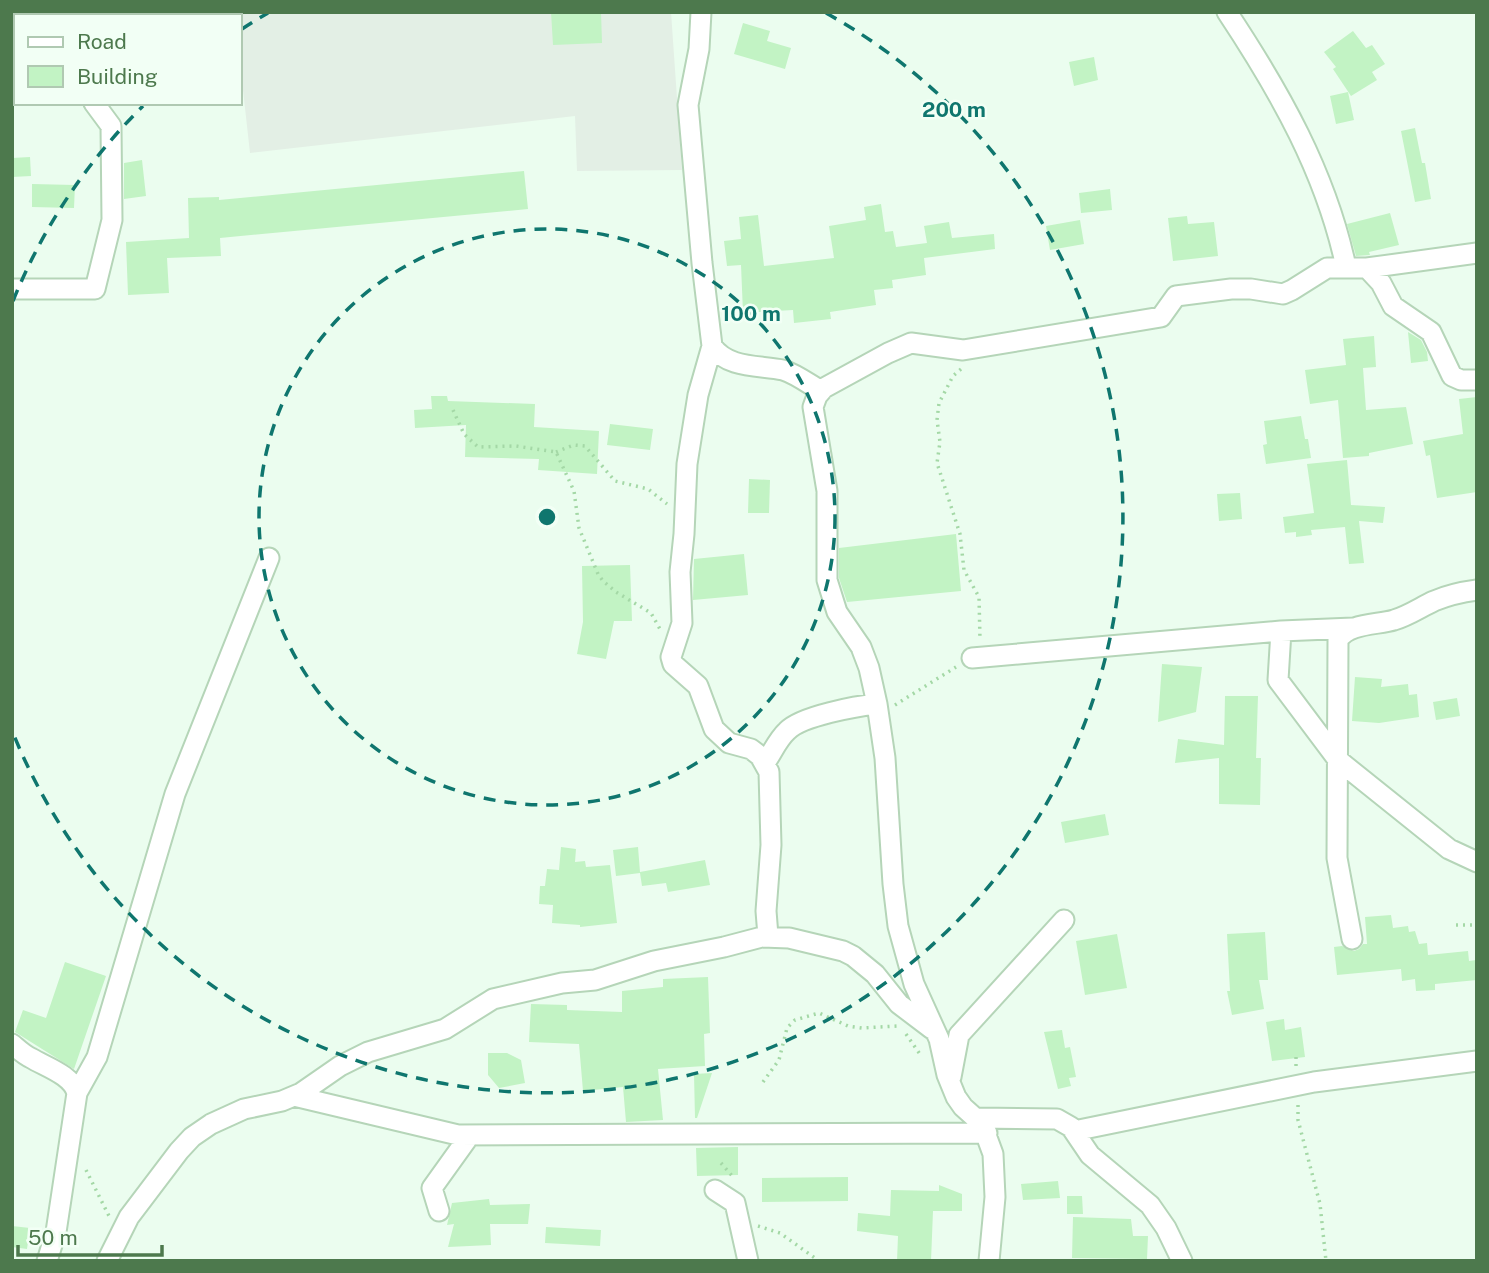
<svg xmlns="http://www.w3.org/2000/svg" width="1489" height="1273" viewBox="0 0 1489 1273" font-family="'Public Sans',sans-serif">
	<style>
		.industrial { fill: #e3efe5 }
		.building { fill: #c2f3c4 }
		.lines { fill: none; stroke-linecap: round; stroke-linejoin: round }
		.minor-casing { stroke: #b5d5b8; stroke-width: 23 }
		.path { stroke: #a4d8a6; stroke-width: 3.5; stroke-dasharray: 2 5; stroke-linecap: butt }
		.minor { stroke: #fff; stroke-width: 19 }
		.ring { fill: none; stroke: #0f766e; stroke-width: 3.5; stroke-dasharray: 12 9 }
		.centre { fill: #0f766e; stroke: #f2fff5; stroke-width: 3.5 }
		.ring-label { font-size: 21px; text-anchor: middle; font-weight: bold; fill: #0f766e; stroke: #f2fff5; stroke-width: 5; stroke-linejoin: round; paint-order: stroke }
	</style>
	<rect width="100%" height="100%" fill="#ebfdef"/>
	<!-- industrial -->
	<path class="industrial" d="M 234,12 L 671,12 L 682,170 L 577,171 L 575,116 L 250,153 L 240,63 L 240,16 L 234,16 Z"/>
	<!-- building -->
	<path class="building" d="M 551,12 L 601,12 L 602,43 L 553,45 Z
		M 743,23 L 770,31 L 767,41 L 791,48 L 785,69 L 734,54 Z
		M 1353,31 L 1366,48 L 1372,45 L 1385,64 L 1372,72 L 1377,80 L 1351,96 L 1333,69 L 1336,67 L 1324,52 Z
		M 1094,57 L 1098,80 L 1074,86 L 1069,62 Z
		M 1348,92 L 1354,120 L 1336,124 L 1330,96 Z
		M 1415,128 L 1422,163 L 1425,163 L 1431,199 L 1415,202 L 1401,131 Z
		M 30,157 L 31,176 L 12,177 L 12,158 Z
		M 142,160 L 146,196 L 124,199 L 124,163 Z
		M 524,171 L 528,209 L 220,238 L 221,256 L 167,258 L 169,293 L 128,295 L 126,242 L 189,238 L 188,198 L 219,197 L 219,200 Z
		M 32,184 L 75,185 L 74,208 L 32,207 Z
		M 1110,189 L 1112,210 L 1081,213 L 1079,193 Z
		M 881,204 L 885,232 L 893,231 L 896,247 L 927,243 L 924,226 L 949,222 L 952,238 L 994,234 L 995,249 L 924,258 L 926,275 L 892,280 L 893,288 L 874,290 L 876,305 L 830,312 L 831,319 L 794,323 L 793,310 L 743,313 L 741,265 L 727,266 L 724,241 L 741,239 L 739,217 L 758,215 L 764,266 L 834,258 L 829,226 L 866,220 L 864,207 Z
		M 1390,213 L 1399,245 L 1369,252 L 1370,255 L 1356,256 L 1347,224 Z
		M 1187,216 L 1188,224 L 1214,222 L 1218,256 L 1173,261 L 1168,218 Z
		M 1080,220 L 1084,244 L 1050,250 L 1046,226 Z
		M 1408,332 L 1421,340 L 1427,352 L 1428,361 L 1411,363 Z
		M 1374,336 L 1376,367 L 1363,368 L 1366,410 L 1406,407 L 1413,444 L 1369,453 L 1369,456 L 1343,458 L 1338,400 L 1310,404 L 1305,370 L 1346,365 L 1343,339 Z
		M 431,396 L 447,396 L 448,401 L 535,404 L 534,427 L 599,431 L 597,474 L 538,470 L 539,459 L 465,457 L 466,425 L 415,428 L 414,410 L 432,409 Z
		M 1477,397 L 1477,492 L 1437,498 L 1430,455 L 1426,456 L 1423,441 L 1463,434 L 1459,399 Z
		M 1301,416 L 1305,439 L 1308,439 L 1311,458 L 1266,464 L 1263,445 L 1267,444 L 1264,421 Z
		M 610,424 L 653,429 L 650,450 L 607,445 Z
		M 1347,460 L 1351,505 L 1385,507 L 1383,523 L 1359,521 L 1364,563 L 1349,564 L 1345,527 L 1311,530 L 1312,535 L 1296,537 L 1296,532 L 1285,533 L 1283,517 L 1314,513 L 1307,464 Z
		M 749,479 L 770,480 L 769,513 L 748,513 Z
		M 1240,493 L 1242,519 L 1219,521 L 1217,494 Z
		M 956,534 L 961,591 L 847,602 L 839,578 L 839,548 Z
		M 744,554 L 748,595 L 693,600 L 694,559 Z
		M 630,565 L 632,621 L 614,621 L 606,659 L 577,654 L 583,622 L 582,566 Z
		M 1162,664 L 1202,667 L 1196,712 L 1158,722 Z
		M 1355,677 L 1382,679 L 1381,687 L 1408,684 L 1409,695 L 1417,694 L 1419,717 L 1379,723 L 1352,721 Z
		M 1225,696 L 1258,696 L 1256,758 L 1261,758 L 1260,805 L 1219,804 L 1219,758 L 1175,763 L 1178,739 L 1224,745 Z
		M 1457,698 L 1460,716 L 1436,720 L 1433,702 Z
		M 1105,814 L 1109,835 L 1065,843 L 1061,822 Z
		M 561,847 L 576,849 L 575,862 L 585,861 L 586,867 L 610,865 L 617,923 L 580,927 L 580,925 L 552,923 L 553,905 L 539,904 L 540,886 L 545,886 L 547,869 L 559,870 Z
		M 638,847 L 640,872 L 705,860 L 710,885 L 668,892 L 666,883 L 642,886 L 640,873 L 616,876 L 613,850 Z
		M 1391,915 L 1393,928 L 1408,926 L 1409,932 L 1415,931 L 1419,944 L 1427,943 L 1428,955 L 1468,951 L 1469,961 L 1476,960 L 1477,980 L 1435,984 L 1435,990 L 1416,991 L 1415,979 L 1402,981 L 1401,969 L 1337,975 L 1334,947 L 1342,946 L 1354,951 L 1359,949 L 1363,944 L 1367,944 L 1365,917 Z
		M 1265,932 L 1268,980 L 1259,980 L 1264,1009 L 1232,1015 L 1227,991 L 1230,991 L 1227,934 Z
		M 1117,934 L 1127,988 L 1085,995 L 1076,941 Z
		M 65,962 L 106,976 L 74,1069 L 15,1032 L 23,1010 L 46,1018 Z
		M 708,977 L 710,1033 L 704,1034 L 705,1066 L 658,1069 L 663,1120 L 626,1122 L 623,1087 L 583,1091 L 579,1044 L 529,1042 L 531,1004 L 567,1005 L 567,1010 L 622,1012 L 622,991 L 663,987 L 663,979 Z
		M 1284,1019 L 1285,1030 L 1301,1027 L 1305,1057 L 1272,1061 L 1266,1022 Z
		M 1062,1030 L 1065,1048 L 1070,1047 L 1076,1077 L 1069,1078 L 1071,1086 L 1058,1089 L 1044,1032 Z
		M 488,1053 L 507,1053 L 521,1060 L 525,1083 L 499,1088 L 488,1075 Z
		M 712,1073 L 697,1118 L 695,1118 L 694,1074 Z
		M 738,1147 L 738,1175 L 697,1176 L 696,1148 Z
		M 848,1177 L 848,1201 L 762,1202 L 762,1178 Z
		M 1058,1181 L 1060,1198 L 1023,1200 L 1021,1184 Z
		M 939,1185 L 962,1194 L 962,1211 L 933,1211 L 931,1261 L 897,1261 L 898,1236 L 857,1231 L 858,1213 L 890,1216 L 891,1190 L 939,1191 Z
		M 1067,1196 L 1082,1196 L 1083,1214 L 1067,1214 Z
		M 489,1199 L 490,1205 L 530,1204 L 528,1224 L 490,1224 L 491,1245 L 448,1247 L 454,1224 L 447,1225 L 452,1203 Z
		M 1073,1217 L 1131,1219 L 1133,1236 L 1148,1236 L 1147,1259 L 1072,1258 Z
		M 12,1226 L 30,1228 L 27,1249 L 12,1247 Z
		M 546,1227 L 601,1230 L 600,1246 L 545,1243 Z"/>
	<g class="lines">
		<defs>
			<path id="minor" d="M 701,12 L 699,49 L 688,105 L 702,263 L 712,346 C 728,369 759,365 783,370 C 796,374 809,384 821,391
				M 1227,12 C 1280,92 1326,173 1346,267
				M 12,78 L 16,78
				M 1367,268 L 1381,283 L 1393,306 L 1431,332 L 1452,376 L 1461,380 L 1477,380
				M 12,289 L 95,289 L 112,220 L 111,126 L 94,103
				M 712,346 L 698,395 L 687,464 L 684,534 L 680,572 L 682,623 L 671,657 L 673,664 L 698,686 L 714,729 L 729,743 L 751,749 L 760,756 L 769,772 L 771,845 L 766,911 L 768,936
				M 1353,628 L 1281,631 L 1278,680 L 1338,760 L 1449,849 L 1477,862
				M 972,658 L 1281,631
				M 765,763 C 772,753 778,739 787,731 C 801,716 857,706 877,704
				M 1352,939 L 1337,858 L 1338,640 C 1348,623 1378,625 1394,620 C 1408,616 1421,607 1434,601 C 1448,595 1462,592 1477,590
				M 12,1044 C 18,1049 24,1055 31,1058 C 46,1067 72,1075 77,1093 L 56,1232 L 47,1261
				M 951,1077 L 959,1035 L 1064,920
				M 77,1093 L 97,1057 L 175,794 L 269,558
				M 294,1096 L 458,1135 L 987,1133
				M 976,1118 L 1057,1119 L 1071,1127 L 1090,1155 L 1150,1205 L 1166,1228 L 1182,1261
				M 1074,1131 L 1314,1082 L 1477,1061
				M 715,1190 L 735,1203 L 748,1261
				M 439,1211 L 432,1188 L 470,1135
				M 107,1261 L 129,1217 L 179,1151 L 192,1137 L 211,1124 L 244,1109 L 282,1101 L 301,1093 L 340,1066 L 368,1052 L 445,1029 L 493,999 L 562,983 L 595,980 L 654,961 L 724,947 L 762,937 L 789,938 L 843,951 L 853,956 L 875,974 L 899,1004 L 932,1029
				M 989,1261 L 995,1197 L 993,1154 L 982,1124 L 963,1107 L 956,1097 L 947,1075 L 939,1039 L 914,984 L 898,926 L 893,884 L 885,758 L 877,704 L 869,668 L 861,647 L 837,612 L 827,580 L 827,491 L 813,407 L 817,396 L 824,388 L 888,353 L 911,343 L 963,350 L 1161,317 L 1176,296 L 1231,289 L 1251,289 L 1283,294 L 1292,290 L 1327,268 L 1367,268 L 1477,253"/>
		</defs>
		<!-- minor casing -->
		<use href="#minor" class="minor-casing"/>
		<!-- path -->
		<path class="path" d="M 961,369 L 953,376 L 939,403 L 937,420 L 940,442 L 937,463 L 960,534 L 964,570 L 979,597 L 980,640
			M 453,410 L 464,434 L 478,447 L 516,446 L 556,452 L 574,491 L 579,528 L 598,574 L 603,581 L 616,592 L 651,613 L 660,629
			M 556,452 L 574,445 L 585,446 L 615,481 L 648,489 L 667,504
			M 895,705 L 956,667
			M 1456,925 L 1477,925
			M 906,1034 L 922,1057
			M 1296,1057 L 1296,1066
			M 763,1082 L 779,1060 L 787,1028 L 795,1020 L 819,1013 L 848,1026 L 862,1028 L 897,1026
			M 1298,1105 L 1298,1120 L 1320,1204 L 1326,1261
			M 721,1163 L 734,1178
			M 86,1170 L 109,1216
			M 758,1226 L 780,1233 L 819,1261"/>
		<!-- minor -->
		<use href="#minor" class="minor"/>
	</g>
	<!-- distance rings -->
	<g class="ring">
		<circle cx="547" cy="517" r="288"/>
		<path d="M13 301A576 576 0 0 1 143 106M242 29A576 576 0 0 1 268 13M826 13A576 576 0 1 1 13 733"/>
	</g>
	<circle cx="547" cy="517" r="10" class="centre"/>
	<g class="ring-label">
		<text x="954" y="117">200 m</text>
		<text x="751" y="321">100 m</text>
	</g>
	<!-- border -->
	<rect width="1489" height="1273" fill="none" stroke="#4d794d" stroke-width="28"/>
	<!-- legend -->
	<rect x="14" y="14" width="228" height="91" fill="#f2fff5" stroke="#b0c9b2" stroke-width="2"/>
	<rect x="28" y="37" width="35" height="10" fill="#ffffff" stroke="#b0c9b2" stroke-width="2"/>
	<text x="77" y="49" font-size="21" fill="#4d794d">Road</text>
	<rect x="28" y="66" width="35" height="21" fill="#c2f3c4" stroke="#b0c9b2" stroke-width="2"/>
	<text x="77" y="84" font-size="21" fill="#4d794d">Building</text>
	<!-- scale -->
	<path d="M18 1245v10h144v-10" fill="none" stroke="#4d794d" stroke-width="3.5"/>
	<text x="28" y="1245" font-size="21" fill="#4d794d" stroke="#f2fff5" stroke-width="5" paint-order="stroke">50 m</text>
</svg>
